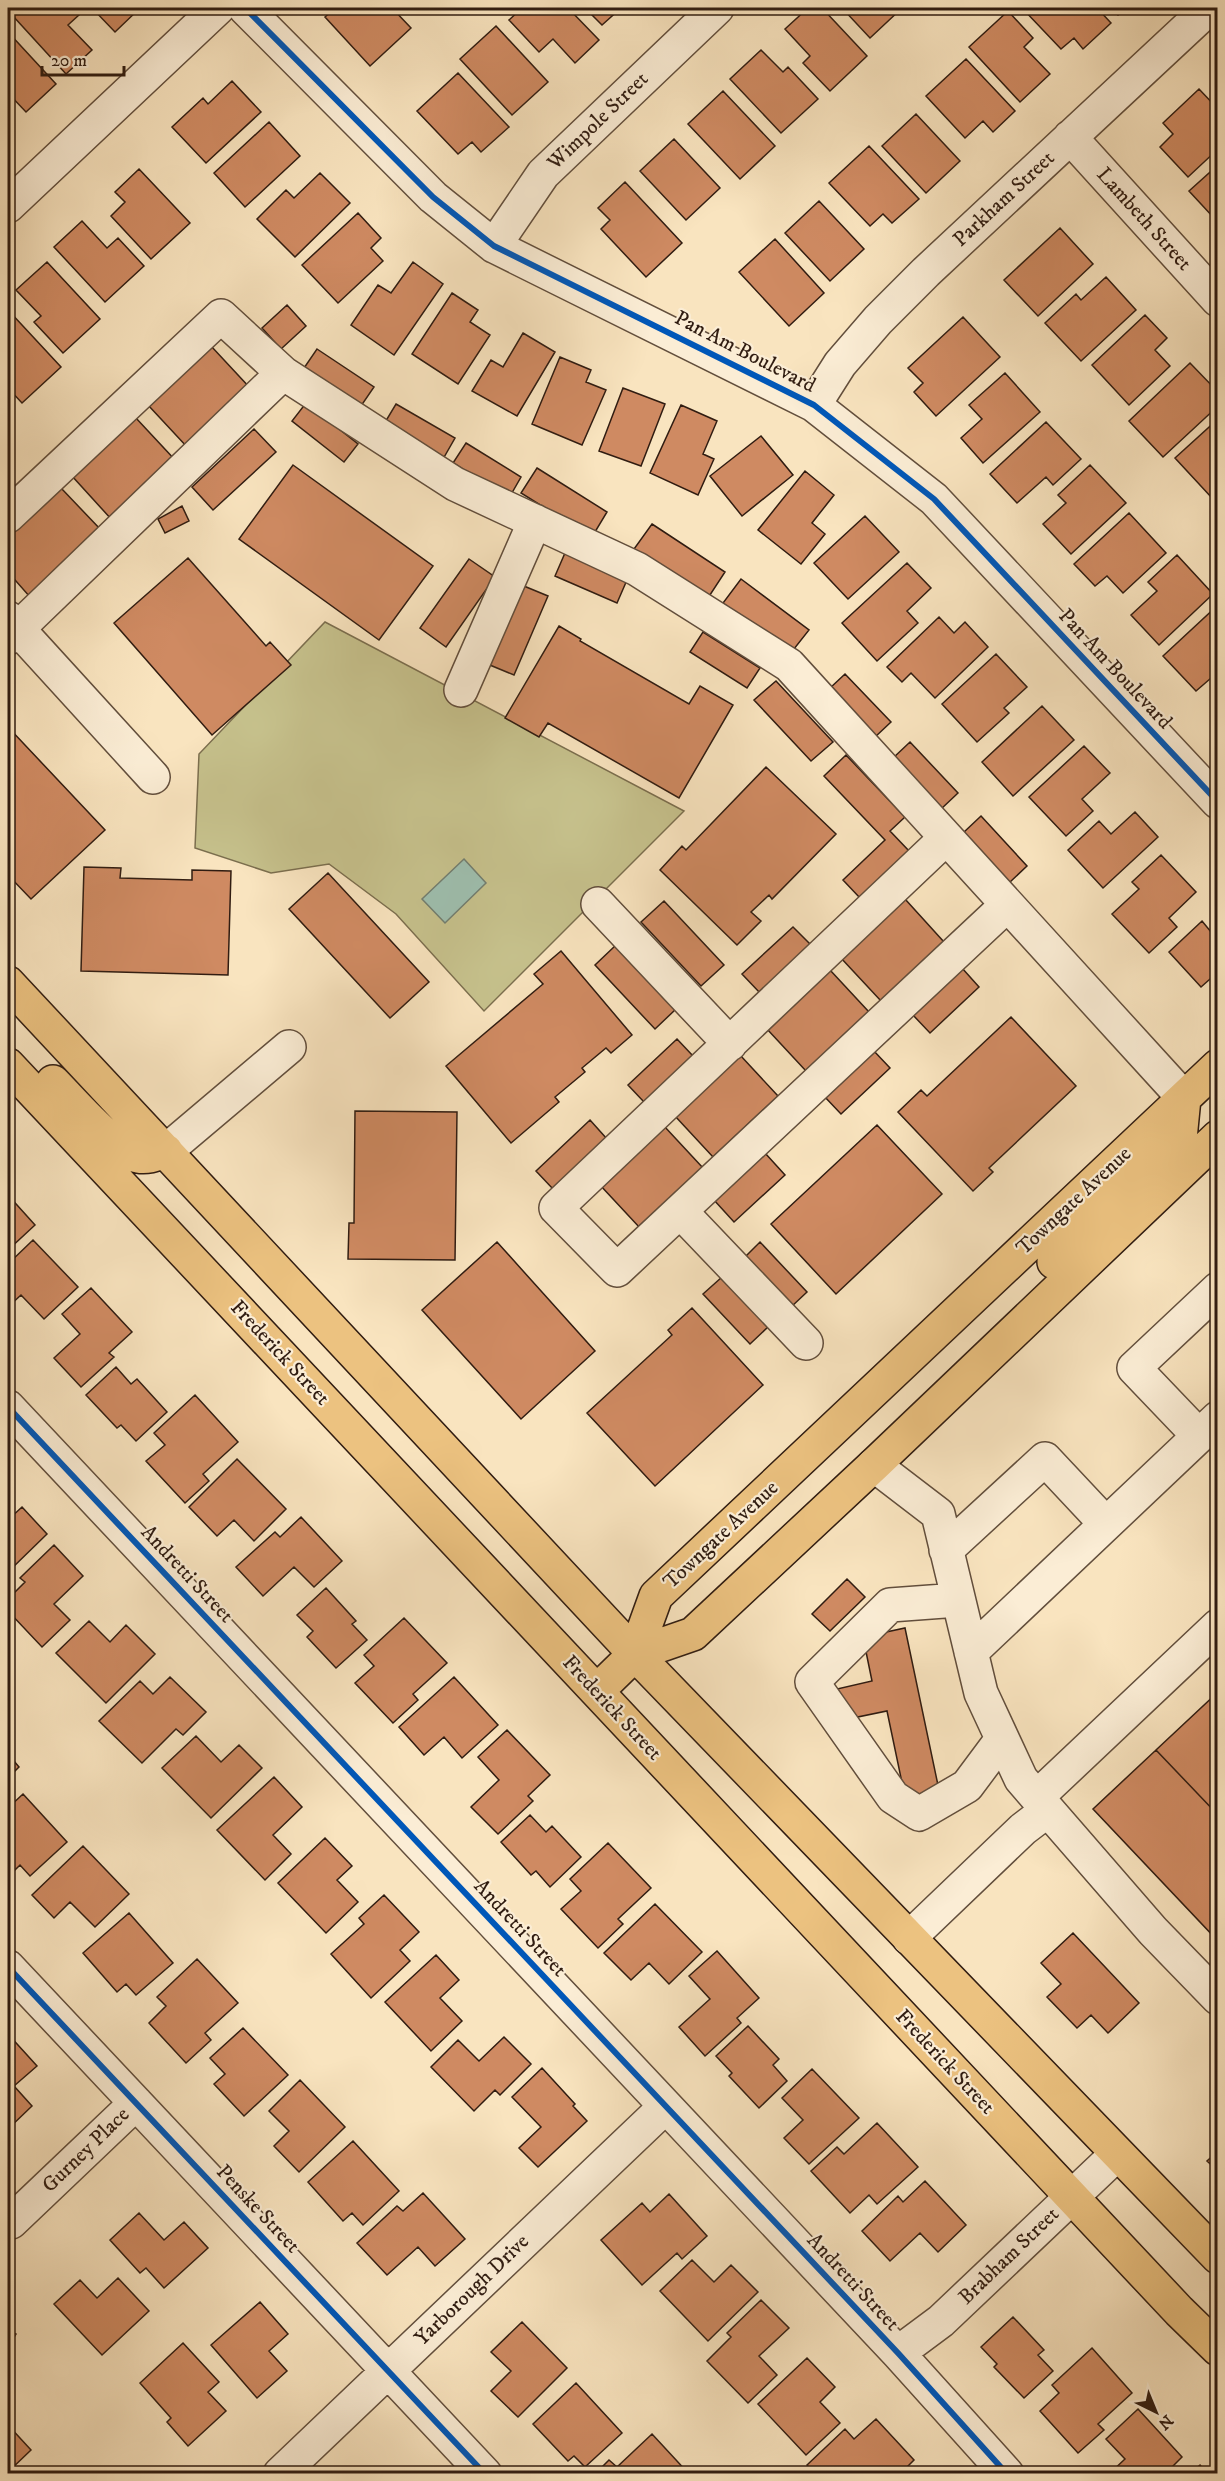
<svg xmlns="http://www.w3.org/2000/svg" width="1225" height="2481" viewBox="0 0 1225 2481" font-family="'IM FELL DW Pica',serif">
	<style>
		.green { fill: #c6c18c; stroke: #7b6e4e; stroke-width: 1.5 }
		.water { fill: #9ebfaf; stroke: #727e70; stroke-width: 1.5 }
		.building { fill: #cf8a62; stroke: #301c11; stroke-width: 1.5 }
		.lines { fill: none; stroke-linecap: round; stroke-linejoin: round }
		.minor-casing { stroke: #624e3c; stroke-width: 36 }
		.major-casing { stroke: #301c11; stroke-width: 36 }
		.minor { stroke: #fbedd5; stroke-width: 33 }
		.major { stroke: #ecc280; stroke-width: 33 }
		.cycleway-casing { stroke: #fbedd5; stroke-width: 10 }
		.cycleway { stroke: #0057b8; stroke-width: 6 }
		.labels { text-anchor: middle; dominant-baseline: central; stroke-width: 4.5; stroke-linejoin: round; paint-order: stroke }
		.street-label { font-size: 21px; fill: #301c11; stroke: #fbedd5 }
	</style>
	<rect width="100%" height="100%" fill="#f9e4bf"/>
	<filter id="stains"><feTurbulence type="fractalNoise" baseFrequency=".00333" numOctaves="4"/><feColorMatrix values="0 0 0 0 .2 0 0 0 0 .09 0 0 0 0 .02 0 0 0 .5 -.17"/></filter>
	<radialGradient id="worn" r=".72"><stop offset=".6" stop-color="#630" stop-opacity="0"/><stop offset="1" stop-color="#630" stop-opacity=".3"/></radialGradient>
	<!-- green -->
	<path class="green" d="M 325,622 L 684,811 L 484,1011 L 396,914 L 329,864 L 271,873 L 195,848 L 199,754 Z"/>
	<!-- water -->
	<path class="water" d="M 464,859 L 486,883 L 445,923 L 422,899 Z"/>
	<!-- building -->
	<path class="building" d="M 22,8 L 73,8 L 80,14 L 68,25 L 92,50 L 66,74 L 13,16 Z
		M 92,8 L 140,8 L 115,32 Z
		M 335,8 L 392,8 L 411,28 L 370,66 L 325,17 Z
		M 522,8 L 568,8 L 599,40 L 575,63 L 553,39 L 539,52 L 509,20 Z
		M 585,8 L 621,8 L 602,25 Z
		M 808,8 L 822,8 L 867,56 L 830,91 L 803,63 L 810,56 L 785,29 Z
		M 842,8 L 902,8 L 870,38 Z
		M 1022,8 L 1097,8 L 1111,23 L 1083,49 L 1074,38 L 1061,49 Z
		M 1110,8 L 1126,8 L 1118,15 Z
		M 1008,11 L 1033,38 L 1024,47 L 1050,74 L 1020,102 L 969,47 Z
		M 496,26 L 548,82 L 512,115 L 460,59 Z
		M 8,32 L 56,84 L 26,112 L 8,93 Z
		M 761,50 L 783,72 L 788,67 L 818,99 L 781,133 L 730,79 Z
		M 966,59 L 1015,111 L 993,132 L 983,121 L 965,138 L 926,96 Z
		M 458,73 L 509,127 L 481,152 L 472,142 L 458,154 L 417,111 Z
		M 232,81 L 261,112 L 206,163 L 172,127 L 203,98 L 208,104 Z
		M 1199,89 L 1218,109 L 1218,149 L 1188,177 L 1160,147 L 1173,134 L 1163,123 Z
		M 723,91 L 775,146 L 740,179 L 688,124 Z
		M 916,114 L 960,161 L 926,193 L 882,146 Z
		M 269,122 L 300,156 L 245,207 L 214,173 Z
		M 674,139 L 720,188 L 686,220 L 640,171 Z
		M 869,146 L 919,199 L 892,223 L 883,214 L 870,226 L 829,183 Z
		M 1218,165 L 1218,212 L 1213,217 L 1189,191 Z
		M 139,169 L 190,223 L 151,259 L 111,216 L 125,202 L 115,192 Z
		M 320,173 L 350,203 L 295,257 L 257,219 L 286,190 L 294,198 Z
		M 625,182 L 682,243 L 646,277 L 601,229 L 610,220 L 598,208 Z
		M 819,201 L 864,249 L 830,281 L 785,233 Z
		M 358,213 L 381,238 L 371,248 L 383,261 L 338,303 L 302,265 Z
		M 82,221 L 107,248 L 118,238 L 144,266 L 105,302 L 54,247 Z
		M 1060,228 L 1093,264 L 1038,316 L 1004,280 Z
		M 775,239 L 824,293 L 789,326 L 739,272 Z
		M 47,262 L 100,319 L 63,353 L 34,322 L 41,316 L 16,290 Z
		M 413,262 L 443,284 L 394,355 L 351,325 L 378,285 L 391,293 Z
		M 1106,277 L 1136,310 L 1081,361 L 1045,323 L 1076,294 L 1081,300 Z
		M 452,293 L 478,310 L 470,322 L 490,335 L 458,384 L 412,354 Z
		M 287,305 L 306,326 L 281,349 L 262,328 Z
		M 9,311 L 61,367 L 22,403 L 8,388 L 8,313 Z
		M 1145,315 L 1167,338 L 1155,350 L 1170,366 L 1129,405 L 1092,365 Z
		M 963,317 L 1000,357 L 936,416 L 914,392 L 923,383 L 908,368 Z
		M 523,333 L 555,352 L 517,416 L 472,391 L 491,360 L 503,367 Z
		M 211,346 L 251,389 L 188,448 L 148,405 Z
		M 317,349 L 374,387 L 361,406 L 304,368 Z
		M 560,357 L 591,370 L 586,382 L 606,390 L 582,445 L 532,424 Z
		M 1190,363 L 1218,392 L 1218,406 L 1163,457 L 1129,421 Z
		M 1005,373 L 1040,412 L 983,463 L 961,438 L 982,419 L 969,405 Z
		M 623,388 L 665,404 L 641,466 L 599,451 Z
		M 306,403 L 358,444 L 344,462 L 292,421 Z
		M 396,404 L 455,438 L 443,459 L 384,424 Z
		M 8,405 L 14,412 L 8,418 Z
		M 681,405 L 717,421 L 703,454 L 714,459 L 698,495 L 650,473 Z
		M 135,417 L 176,461 L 112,520 L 72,476 Z
		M 1218,419 L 1218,493 L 1212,498 L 1175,458 Z
		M 1046,422 L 1081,459 L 1053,485 L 1046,477 L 1017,503 L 990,474 Z
		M 254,429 L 276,452 L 213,510 L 192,487 Z
		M 761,436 L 793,475 L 742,516 L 710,476 Z
		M 466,443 L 521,477 L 509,498 L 453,463 Z
		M 293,465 L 433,566 L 379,640 L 239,539 Z
		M 1090,465 L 1126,503 L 1071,554 L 1043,524 L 1066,503 L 1058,495 Z
		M 537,468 L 607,512 L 592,537 L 521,493 Z
		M 805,471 L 834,495 L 812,523 L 825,534 L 801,564 L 758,530 Z
		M 61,488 L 101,530 L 30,597 L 8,572 L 8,538 Z
		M 182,506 L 189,521 L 165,533 L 158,519 Z
		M 1129,513 L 1166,553 L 1123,593 L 1107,576 L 1095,586 L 1074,564 Z
		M 865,516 L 899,552 L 848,599 L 814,563 Z
		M 652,524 L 725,572 L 708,598 L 634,549 Z
		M 565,553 L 627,580 L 617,603 L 555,576 Z
		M 1177,555 L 1213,594 L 1159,645 L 1131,615 L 1157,591 L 1148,582 Z
		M 188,558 L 266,646 L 270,642 L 291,665 L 212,735 L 114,623 Z
		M 469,559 L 495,577 L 446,647 L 420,628 Z
		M 907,563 L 931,588 L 907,611 L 918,623 L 877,661 L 842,623 Z
		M 741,579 L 809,630 L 790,654 L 723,603 Z
		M 519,584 L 548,596 L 514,675 L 485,663 Z
		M 1218,605 L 1218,672 L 1196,691 L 1163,656 Z
		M 939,617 L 954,633 L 965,622 L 988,647 L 935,698 L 911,673 L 902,682 L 887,667 Z
		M 559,626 L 581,639 L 580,641 L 689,704 L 700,686 L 733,705 L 679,798 L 548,723 L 539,737 L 505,718 Z
		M 703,632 L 760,668 L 747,688 L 690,652 Z
		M 996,654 L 1027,687 L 1004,708 L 1009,713 L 977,742 L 942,704 Z
		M 845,674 L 891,722 L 874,738 L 829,689 Z
		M 776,681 L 833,742 L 811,761 L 754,700 Z
		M 1042,706 L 1074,740 L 1013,796 L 982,762 Z
		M 8,727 L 105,830 L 31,899 L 8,875 Z
		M 910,742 L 958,793 L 940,810 L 892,759 Z
		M 1084,746 L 1110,773 L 1082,799 L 1093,811 L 1066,836 L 1029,797 Z
		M 846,755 L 905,817 L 890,831 L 910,852 L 860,898 L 843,880 L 885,840 L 824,776 Z
		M 766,767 L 836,834 L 772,899 L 769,895 L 751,912 L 761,921 L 737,945 L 660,870 L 682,846 L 686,850 Z
		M 1135,812 L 1158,837 L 1103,888 L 1068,850 L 1099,821 L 1111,834 Z
		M 981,816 L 1027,866 L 1009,883 L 963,833 Z
		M 1161,855 L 1196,892 L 1169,918 L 1177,927 L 1149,953 L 1112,914 L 1139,889 L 1132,882 Z
		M 84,867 L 121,868 L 120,878 L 192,880 L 192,870 L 231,871 L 228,975 L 81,971 Z
		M 328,873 L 429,982 L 390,1018 L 289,909 Z
		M 905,899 L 944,942 L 881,1001 L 841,958 Z
		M 664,901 L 724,965 L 701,986 L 641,922 Z
		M 1202,921 L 1211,932 L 1218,926 L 1218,972 L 1201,987 L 1169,952 Z
		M 793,927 L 811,945 L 760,993 L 742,974 Z
		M 616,945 L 676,1009 L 655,1029 L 595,965 Z
		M 561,951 L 632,1035 L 611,1053 L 606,1048 L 582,1068 L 585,1072 L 555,1097 L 559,1102 L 511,1143 L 446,1066 L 543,984 L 534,974 Z
		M 962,968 L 979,987 L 930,1033 L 912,1014 Z
		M 830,970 L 869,1012 L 806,1071 L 767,1029 Z
		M 1011,1017 L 1076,1086 L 989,1168 L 993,1172 L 973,1191 L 898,1112 L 921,1090 L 927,1096 Z
		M 677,1039 L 693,1056 L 644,1102 L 628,1085 Z
		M 873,1050 L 890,1068 L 841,1114 L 824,1096 Z
		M 740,1055 L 778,1096 L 713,1157 L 675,1116 Z
		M 355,1111 L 457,1112 L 455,1260 L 348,1259 L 349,1223 L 354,1223 Z
		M 590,1120 L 607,1139 L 553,1189 L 536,1171 Z
		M 877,1125 L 942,1194 L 836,1294 L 771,1224 Z
		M 664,1126 L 703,1168 L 640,1228 L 600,1185 Z
		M 765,1153 L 785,1175 L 734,1222 L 714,1200 Z
		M 8,1195 L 35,1225 L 8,1250 Z
		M 33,1240 L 78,1287 L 44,1319 L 21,1295 L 8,1307 L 8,1264 Z
		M 497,1242 L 595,1351 L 521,1419 L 422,1310 Z
		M 760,1242 L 807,1292 L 790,1308 L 744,1258 Z
		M 722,1277 L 769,1326 L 750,1344 L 703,1294 Z
		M 91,1288 L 132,1332 L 109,1353 L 114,1357 L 81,1387 L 54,1358 L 80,1334 L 62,1314 Z
		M 692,1308 L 763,1385 L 655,1486 L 587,1413 L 672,1335 L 668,1330 Z
		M 116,1367 L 131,1384 L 137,1379 L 167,1412 L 136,1441 L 121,1425 L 117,1428 L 86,1395 Z
		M 195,1395 L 238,1442 L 203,1474 L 209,1481 L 185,1503 L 146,1461 L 165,1445 L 154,1433 Z
		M 237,1459 L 286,1509 L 254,1541 L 234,1520 L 217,1536 L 189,1507 Z
		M 22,1507 L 47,1534 L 8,1572 L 8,1520 Z
		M 301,1517 L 342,1561 L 314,1587 L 294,1567 L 263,1596 L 236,1567 L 275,1532 L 280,1537 Z
		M 54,1545 L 83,1576 L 54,1604 L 70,1620 L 42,1647 L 8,1611 L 8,1599 L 25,1582 L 20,1578 Z
		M 847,1579 L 865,1597 L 830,1631 L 812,1614 Z
		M 326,1588 L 356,1621 L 352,1624 L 367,1640 L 336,1668 L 307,1637 L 313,1631 L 297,1615 Z
		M 404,1618 L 447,1663 L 413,1694 L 418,1700 L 393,1723 L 355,1683 L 374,1666 L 364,1655 Z
		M 89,1621 L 110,1642 L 126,1625 L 155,1654 L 106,1703 L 56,1653 Z
		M 905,1628 L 939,1790 L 905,1797 L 887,1711 L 843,1720 L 837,1689 L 872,1681 L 863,1637 Z
		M 170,1677 L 206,1712 L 183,1735 L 176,1729 L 142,1763 L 99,1721 L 140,1681 L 153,1694 Z
		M 454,1677 L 498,1725 L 462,1758 L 444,1737 L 424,1755 L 399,1727 Z
		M 1218,1692 L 1218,1815 L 1156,1750 Z
		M 507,1730 L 550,1775 L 528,1796 L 533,1801 L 498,1834 L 471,1807 L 499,1780 L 478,1757 Z
		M 196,1736 L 221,1762 L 239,1745 L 262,1768 L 211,1818 L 162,1768 Z
		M 1156,1750 L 1218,1815 L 1218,1941 L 1093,1809 Z
		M 8,1754 L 19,1767 L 8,1778 Z
		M 274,1777 L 302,1807 L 273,1835 L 291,1854 L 265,1880 L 217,1830 Z
		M 23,1794 L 67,1842 L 30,1876 L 20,1865 L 14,1871 L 8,1865 L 8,1808 Z
		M 530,1815 L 546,1832 L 552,1826 L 581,1857 L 550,1887 L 536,1871 L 531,1875 L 501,1842 Z
		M 325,1838 L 352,1866 L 337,1880 L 358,1902 L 326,1933 L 278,1883 Z
		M 608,1843 L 651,1888 L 618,1919 L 623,1924 L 598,1948 L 561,1909 L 581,1891 L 570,1879 Z
		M 83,1846 L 129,1894 L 95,1927 L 70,1902 L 54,1918 L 32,1895 Z
		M 384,1895 L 419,1932 L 400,1950 L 410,1961 L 371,1998 L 331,1954 L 364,1924 L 359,1918 Z
		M 655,1904 L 702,1952 L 669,1984 L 649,1963 L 631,1980 L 604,1953 Z
		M 129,1913 L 173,1963 L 136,1995 L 126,1984 L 117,1992 L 83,1953 Z
		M 1073,1933 L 1139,2003 L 1108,2033 L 1091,2015 L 1077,2028 L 1047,1997 L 1061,1984 L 1041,1963 Z
		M 717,1951 L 759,1998 L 737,2018 L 741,2023 L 705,2056 L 679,2027 L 710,1999 L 689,1976 Z
		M 436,1955 L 459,1980 L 440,1998 L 462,2021 L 431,2051 L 385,2002 Z
		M 197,1959 L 238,2003 L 205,2033 L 211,2040 L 186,2063 L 149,2023 L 166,2006 L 157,1997 Z
		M 748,2026 L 779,2059 L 773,2065 L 787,2081 L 759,2108 L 729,2076 L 732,2073 L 716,2056 Z
		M 243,2028 L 288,2075 L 244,2116 L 214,2084 L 225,2074 L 210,2058 Z
		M 8,2034 L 37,2066 L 14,2086 L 32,2106 L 8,2129 Z
		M 504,2037 L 531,2064 L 500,2095 L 495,2090 L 474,2111 L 431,2067 L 458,2040 L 479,2061 Z
		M 542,2068 L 575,2104 L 573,2106 L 587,2121 L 538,2167 L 519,2148 L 541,2127 L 512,2097 Z
		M 812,2069 L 859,2118 L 809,2164 L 784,2138 L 803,2120 L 782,2098 Z
		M 300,2080 L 345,2127 L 299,2172 L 274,2146 L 289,2131 L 269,2111 Z
		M 877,2123 L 918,2167 L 877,2204 L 869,2195 L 850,2213 L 811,2171 L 837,2147 L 844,2154 Z
		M 353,2141 L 399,2191 L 363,2225 L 352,2213 L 343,2221 L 308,2182 Z
		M 1218,2151 L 1218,2171 L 1207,2161 Z
		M 925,2181 L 966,2225 L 938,2252 L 920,2233 L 890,2261 L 862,2231 L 898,2196 L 903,2202 Z
		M 423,2193 L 465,2239 L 435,2266 L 418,2247 L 387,2275 L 357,2243 L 397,2206 L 403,2211 Z
		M 669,2194 L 707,2236 L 682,2259 L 677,2253 L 642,2285 L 601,2240 L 642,2203 L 650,2212 Z
		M 139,2213 L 164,2240 L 184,2222 L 208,2248 L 164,2288 L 146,2268 L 140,2273 L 110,2240 Z
		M 692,2260 L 714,2282 L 731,2265 L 758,2292 L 708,2341 L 660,2291 Z
		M 118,2278 L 149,2311 L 102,2355 L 54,2304 L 80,2280 L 97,2298 Z
		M 761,2300 L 789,2328 L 759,2356 L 777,2375 L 748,2403 L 707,2361 L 731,2337 L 727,2333 Z
		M 260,2302 L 288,2334 L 269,2351 L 287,2371 L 257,2398 L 211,2345 Z
		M 1013,2317 L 1044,2350 L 1038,2355 L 1053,2371 L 1024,2398 L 994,2367 L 997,2364 L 981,2347 Z
		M 522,2322 L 567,2368 L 518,2417 L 491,2391 L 511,2371 L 491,2352 Z
		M 8,2330 L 16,2334 L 8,2347 Z
		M 183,2343 L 219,2382 L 208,2392 L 226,2411 L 188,2446 L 167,2422 L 171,2418 L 140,2383 Z
		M 1092,2348 L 1132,2393 L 1098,2424 L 1104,2430 L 1078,2453 L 1040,2411 L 1059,2393 L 1052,2385 Z
		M 807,2358 L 835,2387 L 820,2402 L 840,2423 L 806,2455 L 758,2404 Z
		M 576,2383 L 622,2433 L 585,2467 L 574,2456 L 568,2461 L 533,2424 Z
		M 1138,2409 L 1182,2457 L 1165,2474 L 1109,2474 L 1125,2459 L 1106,2439 Z
		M 876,2419 L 914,2460 L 900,2474 L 815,2474 L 807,2465 L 845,2429 L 854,2439 Z
		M 8,2425 L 31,2450 L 8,2472 Z
		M 652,2434 L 689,2474 L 595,2474 L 609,2460 L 617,2467 Z
		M 1200,2465 L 1207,2474 L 1190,2474 Z"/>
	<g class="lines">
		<defs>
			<path id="minor" d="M 245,8 L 433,197 L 494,246 L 814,405 L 934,499 L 1218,802
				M 1070,137 L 1218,300
				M 8,206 L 218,8
				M 494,246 L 543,174 L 717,8
				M 814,405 L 840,364 L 878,320 L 926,272 L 1209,8
				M 8,516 L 221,316 L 283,373 L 455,484 L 637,569 L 789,665 L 1184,1098
				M 8,618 L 153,777
				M 8,638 L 283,373
				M 461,690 L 535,521
				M 946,838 L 556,1208 L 617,1270 L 1007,905
				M 598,904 L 730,1044
				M 166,1151 L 289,1047
				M 680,1211 L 806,1343
				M 8,1407 L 898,2353 L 1007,2474
				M 1199,1436 L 1134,1368 L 1218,1289
				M 874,1465 L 938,1514 L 981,1693 L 1021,1779 L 1153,1931 L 1218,1998
				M 946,1550 L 1045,1459 L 1106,1524
				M 958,1600 L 890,1605 L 812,1682 L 893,1797 L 919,1814 L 967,1786 L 1002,1739
				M 971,1652 L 1218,1418
				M 1037,1797 L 1218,1626
				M 909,1938 L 1023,1829 L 1048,1810
				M 8,1967 L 485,2474
				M 11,2222 L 136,2103
				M 898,2353 L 941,2321 L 1117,2154
				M 280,2474 L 665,2107"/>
			<path id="major" d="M 8,983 L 635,1654 L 1218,2257
				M 8,1065 L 1179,2311 L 1218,2349
				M 53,1082 C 71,1100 115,1152 138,1156 C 148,1158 157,1154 166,1151
				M 1054,1262 L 1180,1139 L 1184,1098
				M 635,1654 L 656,1596 L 1218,1066
				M 597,1691 L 635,1654 L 693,1634 L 874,1465 L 1218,1137"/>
		</defs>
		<!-- minor casing -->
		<use href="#minor" class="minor-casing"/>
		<!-- major casing -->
		<use href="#major" class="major-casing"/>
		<!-- minor -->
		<use href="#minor" class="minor"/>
		<!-- major -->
		<use href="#major" class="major"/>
		<defs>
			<path id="cycleway" d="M 245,8 L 433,197 L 494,246 L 814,405 L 934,499 L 1218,802
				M 8,1407 L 898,2353 L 1007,2474
				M 8,1967 L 485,2474"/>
		</defs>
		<!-- cycleway casing -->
		<use href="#cycleway" class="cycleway-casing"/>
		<!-- cycleway -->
		<use href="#cycleway" class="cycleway"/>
	</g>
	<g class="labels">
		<!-- street labels -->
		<g class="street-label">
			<text transform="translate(598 121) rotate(-44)">Wimpole Street</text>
			<text transform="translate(1004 199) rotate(-43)">Parkham Street</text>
			<text transform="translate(1144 219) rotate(48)">Lambeth Street</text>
			<text transform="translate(745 352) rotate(27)">Pan Am Boulevard</text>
			<text transform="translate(1115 669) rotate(47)">Pan Am Boulevard</text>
			<text transform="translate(1074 1201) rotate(-43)">Towngate Avenue</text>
			<text transform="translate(280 1353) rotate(47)">Frederick Street</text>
			<text transform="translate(721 1535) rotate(-43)">Towngate Avenue</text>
			<text transform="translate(187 1574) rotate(47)">Andretti Street</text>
			<text transform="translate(612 1708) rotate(47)">Frederick Street</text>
			<text transform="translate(520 1928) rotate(47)">Andretti Street</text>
			<text transform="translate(945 2062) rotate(47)">Frederick Street</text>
			<text transform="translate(86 2150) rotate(-44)">Gurney Place</text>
			<text transform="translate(258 2209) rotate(47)">Penske Street</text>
			<text transform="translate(1009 2256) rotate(-44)">Brabham Street</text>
			<text transform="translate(853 2282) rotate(47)">Andretti Street</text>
			<text transform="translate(472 2290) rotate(-44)">Yarborough Drive</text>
		</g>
	</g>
	<!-- margin -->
	<rect width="1225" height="2481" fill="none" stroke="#f9e4bf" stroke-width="30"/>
	<rect x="9" y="9" width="1207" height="2463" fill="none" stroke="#301c11" stroke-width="3"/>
	<rect x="15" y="15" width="1195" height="2451" fill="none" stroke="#301c11" stroke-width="1.5"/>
	<!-- north arrow -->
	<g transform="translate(1156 2412) rotate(137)" stroke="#fbedd5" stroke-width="4.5" paint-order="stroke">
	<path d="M0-4.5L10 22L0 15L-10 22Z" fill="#301c11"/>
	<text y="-9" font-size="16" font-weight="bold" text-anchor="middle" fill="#301c11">N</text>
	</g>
	<!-- scale -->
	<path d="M42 66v9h82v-9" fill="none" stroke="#301c11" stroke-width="3"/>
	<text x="51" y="66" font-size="18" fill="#301c11" stroke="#fbedd5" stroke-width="4.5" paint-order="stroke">20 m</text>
	<rect width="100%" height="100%" filter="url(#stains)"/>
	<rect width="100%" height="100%" fill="url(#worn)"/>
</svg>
